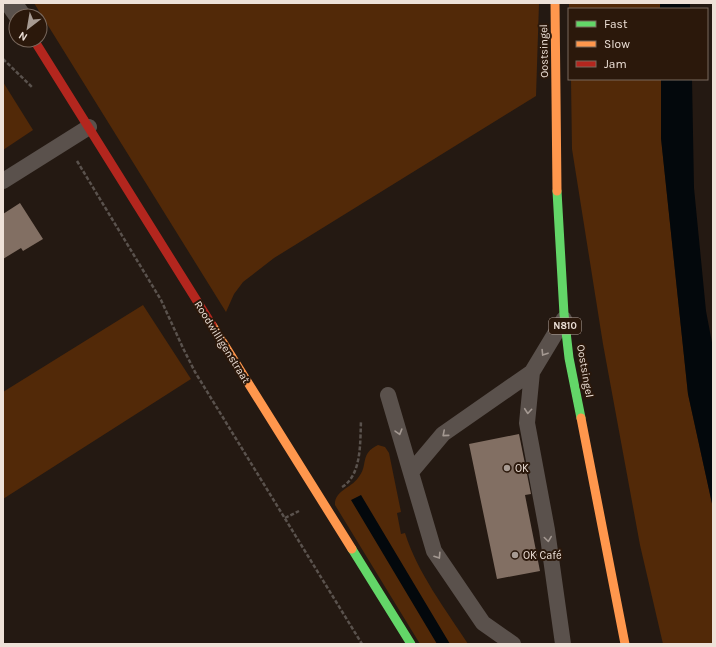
<svg xmlns="http://www.w3.org/2000/svg" width="716" height="647" viewBox="0 0 716 647" font-family="Karla,sans-serif">
	<style>
		.green { fill: #522908 }
		.water { fill: #03080c }
		.building { fill: #826f63 }
		.lines { fill: none; stroke-linecap: round; stroke-linejoin: round }
		.path { stroke: #5a524d; stroke-width: 2.5; stroke-dasharray: 4 2; stroke-linecap: butt }
		.lane { stroke: #5a514c; stroke-width: 16 }
		.street { stroke: #5a514c; stroke-width: 22 }
		.fast { stroke: #63d668; stroke-width: 9 }
		.slow { stroke: #ff974d; stroke-width: 9 }
		.jam { stroke: #b3261e; stroke-width: 9 }
		.oneway { stroke: #a49992 }
		.poi-dot { fill: #a79b93; stroke: #2b180b; stroke-width: 1.5 }
		.labels { text-anchor: middle; dominant-baseline: central; stroke-width: 4; stroke-linejoin: round; paint-order: stroke }
		.shield { fill: #2b180b; stroke: #b4a59a; stroke-width: 1 }
		.shield-label { font-size: 10px; font-weight: bold; fill: #eee1d8 }
		.street-label { font-size: 11px; fill: #eee1d8; stroke: #2b180b }
		.poi-label { font-size: 11px; fill: #eee1d8; stroke: #2b180b; text-anchor: start }
	</style>
	<rect width="100%" height="100%" fill="#241912"/>
	<!-- green -->
	<path class="green" d="M 34,3 L 539,3 L 536,96 L 274,258 L 243,282 L 234,294 L 226,312 Z
		M 569,3 L 660,3 L 660,9 L 569,9 Z
		M 571,79 L 661,79 L 661,138 L 688,394 L 713,508 L 713,644 L 663,644 L 640,545 L 603,344 L 572,149 Z
		M 3,82 L 33,130 L 3,150 Z
		M 143,305 L 191,379 L 3,499 L 3,392 Z
		M 378,445 L 385,447 L 389,453 L 401,512 L 397,513 L 401,534 L 405,533 C 417,572 446,610 468,644 L 420,644 L 335,505 C 334,491 351,488 358,478 C 369,465 359,454 378,445 Z"/>
	<!-- water -->
	<path class="water" d="M 660,3 L 690,3 L 690,9 L 660,9 Z
		M 661,79 L 692,79 L 694,188 L 706,311 L 713,348 L 713,508 L 688,394 L 661,138 Z
		M 361,495 L 450,644 L 437,644 L 351,500 Z"/>
	<!-- building -->
	<path class="building" d="M 20,203 L 43,239 L 23,251 L 21,248 L 3,259 L 3,214 Z
		M 519,434 L 531,494 L 525,495 L 540,571 L 497,579 L 469,444 Z"/>
	<g class="lines">
		<!-- path -->
		<path class="path" d="M 3,59 L 32,87
			M 77,161 L 161,300 L 183,348 L 195,372 L 362,644
			M 342,487 C 362,475 360,442 361,421
			M 285,518 L 299,511"/>
		<!-- lane -->
		<path class="lane" d="M 3,181 L 89,127
			M 532,372 L 527,423 L 547,530 L 563,644
			M 388,395 L 434,551 L 483,623 L 513,644
			M 411,472 L 443,434 L 532,372 L 564,319"/>
		<!-- street -->
		<path class="street" d="M 11,3 L 20,16"/>
		<!-- fast -->
		<path class="fast" d="M 557,191 L 564,314 L 569,358 L 581,418
			M 352,549 L 411,644"/>
		<!-- slow -->
		<path class="slow" d="M 555,3 L 557,191
			M 212,325 L 352,549
			M 581,418 L 625,644"/>
		<!-- jam -->
		<path class="jam" d="M 34,40 L 212,325"/>
	</g>
	<!-- one-way arrows -->
	<defs><path id="oneway-chevron" d="M-2-3.5L2.5 0L-2 3.5" fill="none" stroke-width="1.6" stroke-linecap="round" stroke-linejoin="round"/></defs>
	<g class="oneway">
		<use href="#oneway-chevron" transform="translate(544 353) rotate(122)"/>
		<use href="#oneway-chevron" transform="translate(528 411) rotate(95)"/>
		<use href="#oneway-chevron" transform="translate(399 432) rotate(74)"/>
		<use href="#oneway-chevron" transform="translate(445 434) rotate(139)"/>
		<use href="#oneway-chevron" transform="translate(548 539) rotate(82)"/>
		<use href="#oneway-chevron" transform="translate(438 556) rotate(57)"/>
	</g>
	<!-- markers -->
	<g class="poi-dot">
		<circle cx="507" cy="468" r="4"/>
		<circle cx="515" cy="555" r="4"/>
	</g>
	<g class="labels">
		<!-- shield labels -->
		<rect class="shield" x="549" y="318" width="32" height="16" rx="3"/>
		<g class="shield-label">
			<text x="565" y="326">N810</text>
		</g>
		<!-- street labels -->
		<g class="street-label">
			<text transform="translate(544 51) rotate(-91)">Oostsingel</text>
			<text transform="translate(222 342) rotate(58)">Roodwilligenstraat</text>
			<text transform="translate(585 371) rotate(80)">Oostsingel</text>
		</g>
		<!-- poi labels -->
		<g class="poi-label">
			<text x="515" y="468">OK</text>
			<text x="523" y="555">OK Café</text>
		</g>
	</g>
	<!-- border -->
	<rect width="716" height="647" fill="none" stroke="#eee1d8" stroke-width="8"/>
	<!-- legend -->
	<rect x="568" y="8" width="140" height="72" fill="#2b180b" stroke="#79685d"/>
	<rect x="576" y="21" width="20" height="6" fill="#63d668" stroke="#79685d"/>
	<text x="604" y="28" font-size="12" fill="#eee1d8">Fast</text>
	<rect x="576" y="41" width="20" height="6" fill="#ff974d" stroke="#79685d"/>
	<text x="604" y="48" font-size="12" fill="#eee1d8">Slow</text>
	<rect x="576" y="61" width="20" height="6" fill="#b3261e" stroke="#79685d"/>
	<text x="604" y="68" font-size="12" fill="#eee1d8">Jam</text>
	<!-- north arrow -->
	<g transform="translate(28 28) rotate(211)"><circle r="19" fill="#2b180b" stroke="#79685d"/>
	<path d="M0-3L7 15L0 10L-7 15Z" fill="#a79b93"/>
	<text y="-6" font-size="11" font-weight="bold" text-anchor="middle" fill="#eee1d8">N</text>
	</g>
</svg>
